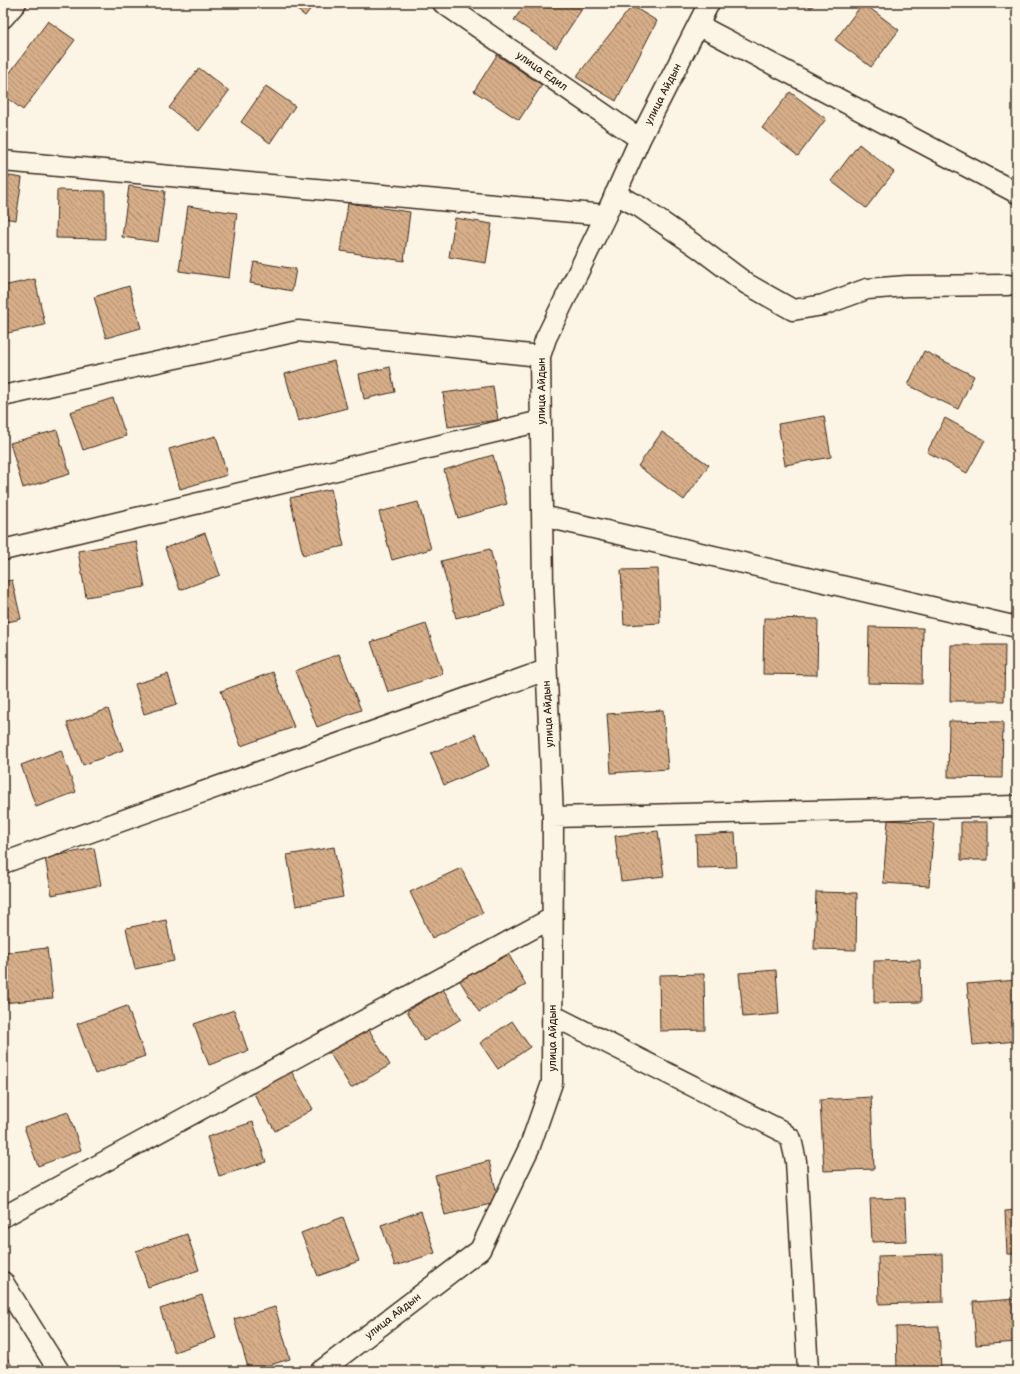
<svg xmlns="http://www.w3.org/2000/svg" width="1020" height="1374" viewBox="0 0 1020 1374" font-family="'Balsamiq Sans',sans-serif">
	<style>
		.building { fill: url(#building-back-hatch); stroke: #3b2a1e }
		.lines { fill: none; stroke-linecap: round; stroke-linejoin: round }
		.street-casing { stroke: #3b2a1e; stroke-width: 23 }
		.street { stroke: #fcf5e5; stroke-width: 20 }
		.labels { text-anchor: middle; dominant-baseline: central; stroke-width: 4; stroke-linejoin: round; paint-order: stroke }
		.street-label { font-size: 11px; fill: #3b2a1e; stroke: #fcf5e5 }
	</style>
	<defs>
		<pattern id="building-back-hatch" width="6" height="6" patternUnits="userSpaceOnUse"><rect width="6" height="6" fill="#d6ae88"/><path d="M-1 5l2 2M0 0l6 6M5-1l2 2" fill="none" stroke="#af8e6f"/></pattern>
	</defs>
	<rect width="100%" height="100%" fill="#fcf5e5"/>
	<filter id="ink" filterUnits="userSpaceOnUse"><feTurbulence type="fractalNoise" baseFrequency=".025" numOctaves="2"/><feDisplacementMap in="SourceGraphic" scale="8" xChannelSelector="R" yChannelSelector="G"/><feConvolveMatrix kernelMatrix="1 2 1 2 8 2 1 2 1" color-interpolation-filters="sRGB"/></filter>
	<g filter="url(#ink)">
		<!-- building -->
		<path class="building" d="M 288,3 L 315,3 L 305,16 Z
			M 526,3 L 586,3 L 556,48 L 514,20 Z
			M 804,3 L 815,3 L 811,8 Z
			M 863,3 L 899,30 L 871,67 L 835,40 Z
			M 632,6 L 657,21 L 616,101 L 576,77 Z
			M 48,21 L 75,40 L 23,110 L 3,95 L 3,82 Z
			M 497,55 L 542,85 L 519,120 L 474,91 Z
			M 199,68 L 229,91 L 199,131 L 169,108 Z
			M 266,86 L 295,106 L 270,143 L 241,122 Z
			M 790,92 L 826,119 L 798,156 L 762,128 Z
			M 859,144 L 894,172 L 866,208 L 831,181 Z
			M 3,175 L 22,178 L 16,220 L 3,218 Z
			M 129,186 L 165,191 L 158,242 L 122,237 Z
			M 57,190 L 105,191 L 105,239 L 56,238 Z
			M 348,203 L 410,212 L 404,261 L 341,251 Z
			M 188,206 L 237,213 L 229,278 L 179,271 Z
			M 455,218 L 492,224 L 486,263 L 449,257 Z
			M 254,262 L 296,269 L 292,291 L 250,283 Z
			M 35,279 L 45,325 L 3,334 L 3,286 Z
			M 129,286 L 141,328 L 106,338 L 94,297 Z
			M 924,351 L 974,376 L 958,409 L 908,385 Z
			M 334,361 L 347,408 L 298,421 L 285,374 Z
			M 390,367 L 395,392 L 364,399 L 359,374 Z
			M 493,386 L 498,420 L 448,427 L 443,393 Z
			M 113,398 L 126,436 L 83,450 L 70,412 Z
			M 824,416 L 831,457 L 785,465 L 778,424 Z
			M 945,418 L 985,440 L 967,473 L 927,452 Z
			M 57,430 L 70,474 L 23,488 L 10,443 Z
			M 662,432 L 709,465 L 684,500 L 638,466 Z
			M 216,436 L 227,475 L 180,489 L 169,449 Z
			M 493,455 L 507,504 L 458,518 L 444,470 Z
			M 331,489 L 344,546 L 303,555 L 290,498 Z
			M 418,502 L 431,549 L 392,560 L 379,512 Z
			M 205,533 L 220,575 L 180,590 L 165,548 Z
			M 136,541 L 145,587 L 86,597 L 78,551 Z
			M 490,549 L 505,606 L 456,618 L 441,561 Z
			M 658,569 L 660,623 L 624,625 L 621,570 Z
			M 12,580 L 21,619 L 3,623 L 3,582 Z
			M 764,618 L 818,619 L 817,675 L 763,674 Z
			M 426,624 L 443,674 L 388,692 L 371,642 Z
			M 869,627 L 923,628 L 922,684 L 868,683 Z
			M 951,645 L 1005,645 L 1004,701 L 950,701 Z
			M 339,654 L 361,710 L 317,727 L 295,671 Z
			M 273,672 L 294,727 L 241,746 L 221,691 Z
			M 168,674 L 177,704 L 144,714 L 135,684 Z
			M 108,709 L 123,750 L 83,765 L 67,723 Z
			M 663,710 L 668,769 L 611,773 L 607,714 Z
			M 949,721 L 1003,722 L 1002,778 L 948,777 Z
			M 476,734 L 489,766 L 444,785 L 431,753 Z
			M 61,750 L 76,792 L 36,807 L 21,765 Z
			M 888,820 L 934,823 L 929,886 L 883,883 Z
			M 961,822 L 988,822 L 988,860 L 961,860 Z
			M 658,831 L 664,876 L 621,881 L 615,836 Z
			M 735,833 L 737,867 L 697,868 L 696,835 Z
			M 334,847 L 343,897 L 296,906 L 287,855 Z
			M 94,848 L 101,885 L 52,895 L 45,858 Z
			M 461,868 L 483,913 L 432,938 L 410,892 Z
			M 816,892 L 857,893 L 856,950 L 814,949 Z
			M 166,920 L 174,961 L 135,969 L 126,928 Z
			M 47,948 L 53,998 L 3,1003 L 3,953 Z
			M 505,948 L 526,985 L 479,1012 L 457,976 Z
			M 920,960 L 921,1002 L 874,1003 L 874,961 Z
			M 776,970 L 779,1014 L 743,1017 L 739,973 Z
			M 704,974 L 705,1030 L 660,1031 L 659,975 Z
			M 1017,980 L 1017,1041 L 973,1045 L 967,984 Z
			M 443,989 L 461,1019 L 424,1041 L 407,1011 Z
			M 127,1006 L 145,1056 L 95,1074 L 77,1024 Z
			M 234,1010 L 248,1051 L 209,1065 L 194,1024 Z
			M 512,1021 L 530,1047 L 498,1069 L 480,1043 Z
			M 368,1028 L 390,1065 L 351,1088 L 329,1052 Z
			M 291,1071 L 313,1109 L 275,1131 L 253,1092 Z
			M 871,1097 L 874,1169 L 824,1171 L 820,1100 Z
			M 68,1112 L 81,1150 L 38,1166 L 24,1127 Z
			M 253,1122 L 266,1162 L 219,1176 L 207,1137 Z
			M 489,1161 L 499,1202 L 445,1215 L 435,1175 Z
			M 905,1198 L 907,1241 L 872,1242 L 870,1199 Z
			M 1017,1210 L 1017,1254 L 1007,1254 L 1005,1211 Z
			M 421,1211 L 435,1253 L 395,1266 L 381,1225 Z
			M 343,1217 L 359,1261 L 318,1276 L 301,1233 Z
			M 187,1234 L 199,1270 L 148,1287 L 136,1251 Z
			M 942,1254 L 943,1302 L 879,1304 L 878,1256 Z
			M 202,1295 L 216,1338 L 174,1352 L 160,1309 Z
			M 1017,1299 L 1017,1342 L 976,1345 L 973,1302 Z
			M 275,1307 L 290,1359 L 249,1371 L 234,1319 Z
			M 939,1326 L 941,1371 L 897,1371 L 896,1327 Z
			M 3,1351 L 15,1371 L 3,1371 Z"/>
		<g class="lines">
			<defs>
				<path id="street" d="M 443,3 L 640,139
					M 3,18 L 16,3
					M 698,25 L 1017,193
					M 3,161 L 606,215
					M 615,194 L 640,207 L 699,248 L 747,284 L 793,310 L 823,305 L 867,289 L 907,286 L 1008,285
					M 3,396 L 298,331 L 540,356
					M 542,516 L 1017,627
					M 3,550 L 541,421
					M 553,817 L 1017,806
					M 3,863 L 546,670
					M 552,1015 L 780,1130 L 791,1139 L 796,1161 L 808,1371
					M 3,1217 L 552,918
					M 3,1282 L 59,1371
					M 321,1371 L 480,1250 L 530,1146 L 552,1083 L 553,817 L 543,587 L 540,356 L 546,338 L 606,215 L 640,139 L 709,3"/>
			</defs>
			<!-- street casing -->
			<use href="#street" class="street-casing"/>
			<!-- street -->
			<use href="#street" class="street"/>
		</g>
	</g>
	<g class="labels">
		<!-- street labels -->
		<g class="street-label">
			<text transform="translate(542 71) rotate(35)">улица Едил</text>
			<text transform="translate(663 94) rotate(-63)">улица Айдын</text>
			<text transform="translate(541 391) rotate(-90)">улица Айдын</text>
			<text transform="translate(548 714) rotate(-93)">улица Айдын</text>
			<text transform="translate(552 1038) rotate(-90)">улица Айдын</text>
			<text transform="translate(393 1316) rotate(-38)">улица Айдын</text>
		</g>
	</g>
	<!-- margin -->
	<rect width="1020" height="1374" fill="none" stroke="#fcf5e5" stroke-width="16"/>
	<rect x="8" y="8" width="1004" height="1358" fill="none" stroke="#3b2a1e" stroke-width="1.5" filter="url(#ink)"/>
</svg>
